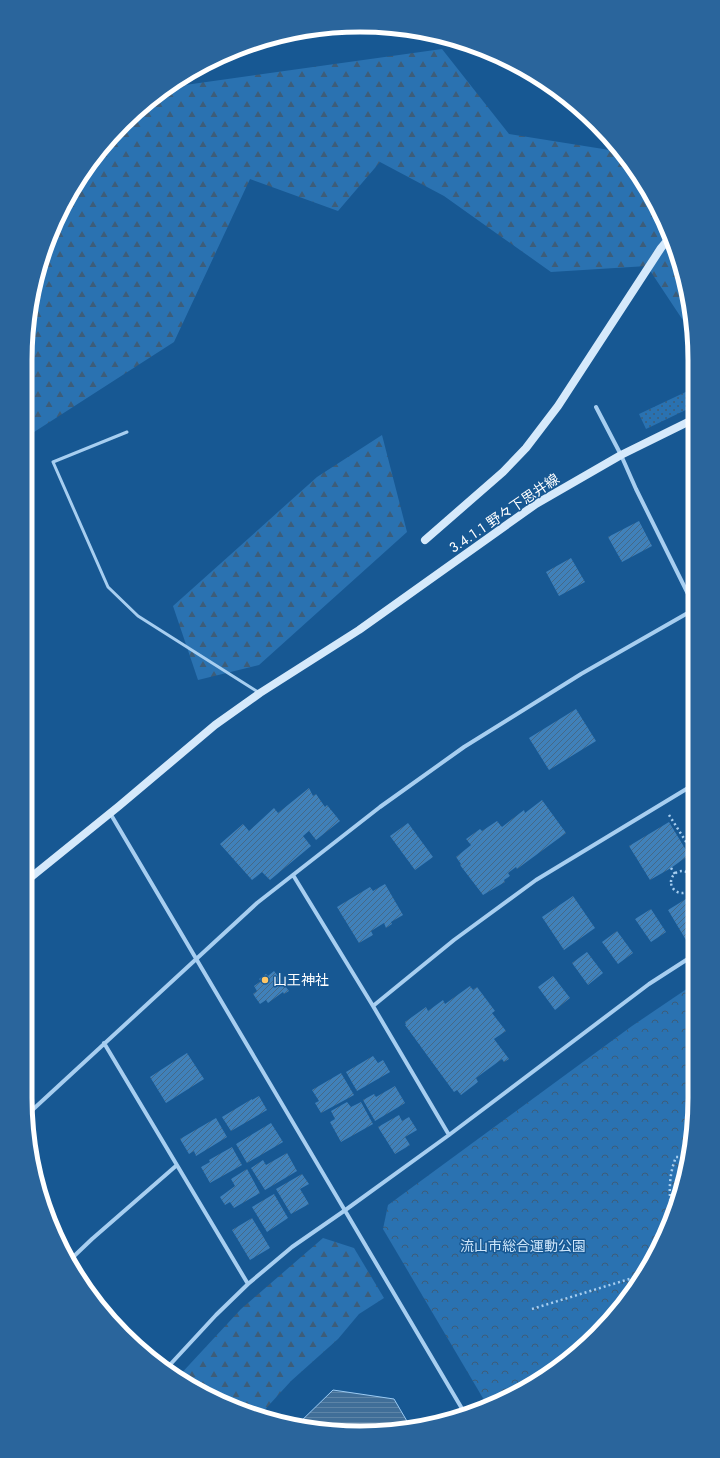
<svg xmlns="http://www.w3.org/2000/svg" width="720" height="1458" viewBox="0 0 720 1458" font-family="Jost,'Noto Sans JP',sans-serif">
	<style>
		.grass { fill: url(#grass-dots) }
		.forest { fill: url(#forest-firs) }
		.park { fill: url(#park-crowns) }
		.water { fill: url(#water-rules); stroke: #9acaf3 }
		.building { fill: url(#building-hatch) }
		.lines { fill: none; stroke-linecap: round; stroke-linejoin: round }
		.path { stroke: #a7cef0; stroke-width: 2.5; stroke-dasharray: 2 3; stroke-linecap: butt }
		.lane { stroke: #a7cef0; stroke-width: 3 }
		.street { stroke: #a7cef0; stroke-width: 4 }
		.secondary { stroke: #d5e9fb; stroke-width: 8 }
		.poi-dot { fill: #ffc666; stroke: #175893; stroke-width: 1.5 }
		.labels { text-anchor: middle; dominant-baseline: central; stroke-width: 3; stroke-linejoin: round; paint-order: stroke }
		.street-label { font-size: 14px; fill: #fff; stroke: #175893 }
		.poi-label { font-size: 14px; fill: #fff; stroke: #175893; text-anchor: start }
		.park-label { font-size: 14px; fill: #cee6fb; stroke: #175893 }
		.rim { fill: none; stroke: #fff; stroke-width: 5 }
	</style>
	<defs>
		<pattern id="grass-dots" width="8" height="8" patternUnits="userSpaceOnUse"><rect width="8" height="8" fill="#2a72b1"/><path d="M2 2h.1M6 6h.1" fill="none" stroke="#3d5d79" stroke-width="1.8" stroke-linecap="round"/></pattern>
		<pattern id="forest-firs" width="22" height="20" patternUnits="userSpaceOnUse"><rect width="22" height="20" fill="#2a72b1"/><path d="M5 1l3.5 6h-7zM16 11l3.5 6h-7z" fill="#3d5d79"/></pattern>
		<pattern id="park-crowns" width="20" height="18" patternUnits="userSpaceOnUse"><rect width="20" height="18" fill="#2a72b1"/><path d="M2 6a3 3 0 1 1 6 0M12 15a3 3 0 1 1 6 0" fill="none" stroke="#3d5d79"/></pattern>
		<pattern id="water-rules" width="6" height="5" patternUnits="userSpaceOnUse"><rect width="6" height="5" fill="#406e98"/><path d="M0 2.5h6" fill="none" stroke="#5d84a7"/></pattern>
		<pattern id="building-hatch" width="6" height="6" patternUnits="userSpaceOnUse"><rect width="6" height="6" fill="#4081ba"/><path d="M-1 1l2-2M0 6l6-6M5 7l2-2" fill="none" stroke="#456988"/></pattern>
	</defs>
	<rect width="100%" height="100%" fill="#175893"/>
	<!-- grass -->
	<path class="grass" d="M 692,389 L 692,407 L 646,429 L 639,414 Z"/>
	<!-- forest -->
	<path class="forest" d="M 442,49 L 509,134 L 622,152 L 626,156 L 670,232 L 692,317 L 692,334 L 647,266 L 551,272 L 444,196 L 380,162 L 338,211 L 250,179 L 174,342 L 31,434 L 26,448 L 26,338 L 36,274 L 59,212 L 94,156 L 139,108 L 172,85 L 178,86 Z
		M 382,435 L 407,532 L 259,665 L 198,680 L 173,606 L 317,477 Z
		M 323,1238 L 354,1248 L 384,1298 L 359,1314 L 338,1339 L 291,1381 L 259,1416 L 232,1407 L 177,1378 L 241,1309 Z"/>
	<!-- park -->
	<path class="park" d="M 694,984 L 694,1120 L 684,1184 L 661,1246 L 597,1335 L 508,1399 L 487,1405 L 383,1229 L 388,1205 L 632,1026 Z"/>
	<!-- water -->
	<path class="water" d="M 333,1390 L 394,1399 L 411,1428 L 403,1430 L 295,1427 Z"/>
	<!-- building -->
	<path class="building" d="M 639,521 L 652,546 L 622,562 L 608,537 Z
		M 571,558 L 585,582 L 559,596 L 546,572 Z
		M 576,709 L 596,741 L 549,770 L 529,738 Z
		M 309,788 L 313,796 L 316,794 L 325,807 L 327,805 L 340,821 L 316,840 L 309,831 L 303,836 L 311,846 L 270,880 L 262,872 L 252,880 L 220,844 L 243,824 L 249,831 L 274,808 L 278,813 Z
		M 542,800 L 566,833 L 517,869 L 516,867 L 508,873 L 510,876 L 504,880 L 505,882 L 483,895 L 460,865 L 461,864 L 456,857 L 471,845 L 466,839 L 480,829 L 482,831 L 497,821 L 502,827 L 524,810 L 525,813 Z
		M 669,822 L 689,855 L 671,868 L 650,880 L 629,846 Z
		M 408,823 L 433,857 L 415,870 L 390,836 Z
		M 385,884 L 403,915 L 391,922 L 392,924 L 386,928 L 384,923 L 371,931 L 373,935 L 359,943 L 337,907 L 370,887 L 373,891 Z
		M 694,894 L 694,935 L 686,940 L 668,910 Z
		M 573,896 L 595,928 L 564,950 L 542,917 Z
		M 651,909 L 666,932 L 651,942 L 635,919 Z
		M 617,931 L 633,953 L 618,964 L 602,942 Z
		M 587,952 L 603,973 L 588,985 L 572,963 Z
		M 274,971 L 289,991 L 284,994 L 283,992 L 268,1003 L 266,1000 L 260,1004 L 253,994 L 257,991 L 254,986 L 261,981 L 259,979 L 266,974 L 268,976 Z
		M 553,976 L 570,998 L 555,1010 L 538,987 Z
		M 470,986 L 473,990 L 477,987 L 495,1011 L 492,1013 L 506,1031 L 494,1039 L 509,1059 L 504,1062 L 502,1059 L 476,1078 L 478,1082 L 461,1095 L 457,1090 L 454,1092 L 405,1025 L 406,1025 L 405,1022 L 426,1007 L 428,1011 L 443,1000 L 445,1004 Z
		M 187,1053 L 204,1079 L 166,1103 L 150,1077 Z
		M 373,1056 L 378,1063 L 383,1060 L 390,1072 L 357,1091 L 346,1072 Z
		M 341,1073 L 354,1095 L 321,1113 L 315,1103 L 319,1101 L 312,1090 Z
		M 395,1086 L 405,1103 L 375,1121 L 363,1100 L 374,1094 L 376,1097 Z
		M 259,1096 L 267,1110 L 231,1131 L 222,1117 L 252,1099 L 252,1100 Z
		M 347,1102 L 351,1107 L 361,1102 L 373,1124 L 341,1142 L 330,1122 L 335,1119 L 331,1111 Z
		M 399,1115 L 402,1121 L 409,1117 L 417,1130 L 405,1137 L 410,1145 L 395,1154 L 378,1127 Z
		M 216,1118 L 227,1137 L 196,1156 L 194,1151 L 189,1154 L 180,1139 Z
		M 271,1123 L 283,1142 L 247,1163 L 236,1144 Z
		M 232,1147 L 242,1165 L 210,1183 L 201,1167 L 210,1162 L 209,1160 Z
		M 287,1153 L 297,1171 L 265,1190 L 251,1168 L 263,1160 L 266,1165 Z
		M 247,1169 L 260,1193 L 234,1208 L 230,1202 L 225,1205 L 220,1197 L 235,1186 L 231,1179 Z
		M 302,1174 L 309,1184 L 300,1189 L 309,1204 L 291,1214 L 276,1189 Z
		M 274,1194 L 288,1218 L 267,1232 L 252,1207 Z
		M 252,1218 L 270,1248 L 250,1260 L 232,1230 Z"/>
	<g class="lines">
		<!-- path -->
		<path class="path" d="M 669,815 L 692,851 L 692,863 L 688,873
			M 671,868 L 675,874
			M671 882a11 11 0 1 1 22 0a11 11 0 1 1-22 0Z
			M 689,890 L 693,895
			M 672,1216 C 669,1195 668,1177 676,1157 L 688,1157
			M 532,1309 L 639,1276"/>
		<!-- lane -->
		<path class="lane" d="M 127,432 L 53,462 L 108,587 L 138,616 L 258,692"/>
		<!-- street -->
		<path class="street" d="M 596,407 L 621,455 L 636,489 L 693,604
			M 110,813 L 464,1412
			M 293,875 L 373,1006
			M 104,1043 L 248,1284
			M 28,1114 L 257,903 L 380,807 L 464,747 L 581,674 L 693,610
			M 449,1135 L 373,1006 L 454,940 L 536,880 L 693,785
			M 71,1259 L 92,1239 L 177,1165
			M 166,1369 L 216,1315 L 248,1284 L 292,1247 L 344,1211 L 449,1135 L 649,984 L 694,955"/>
		<!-- secondary -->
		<path class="secondary" d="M 425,540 L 503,472 L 526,448 L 558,406 L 661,248 L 671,236
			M 25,882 L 119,806 L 215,725 L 260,693 L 359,630 L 536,504 L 621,455 L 692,420"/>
	</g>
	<!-- markers -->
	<circle class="poi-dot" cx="265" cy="980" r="4"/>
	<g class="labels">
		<!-- street labels -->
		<g class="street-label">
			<text transform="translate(504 513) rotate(-34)">3.4.1.1 野々下思井線</text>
		</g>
		<!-- poi labels -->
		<g class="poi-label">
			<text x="273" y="980">山王神社</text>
		</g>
		<!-- park labels -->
		<g class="park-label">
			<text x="523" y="1246">流山市総合運動公園</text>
		</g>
	</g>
	<!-- crop -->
	<path d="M0 0H720V1458H0ZM360 32H360A328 328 0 0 1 688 360V1098A328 328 0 0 1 360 1426H360A328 328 0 0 1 32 1098V360A328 328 0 0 1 360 32Z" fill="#2a659c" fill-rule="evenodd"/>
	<path class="rim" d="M360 32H360A328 328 0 0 1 688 360V1098A328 328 0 0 1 360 1426H360A328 328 0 0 1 32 1098V360A328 328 0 0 1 360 32Z"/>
</svg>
